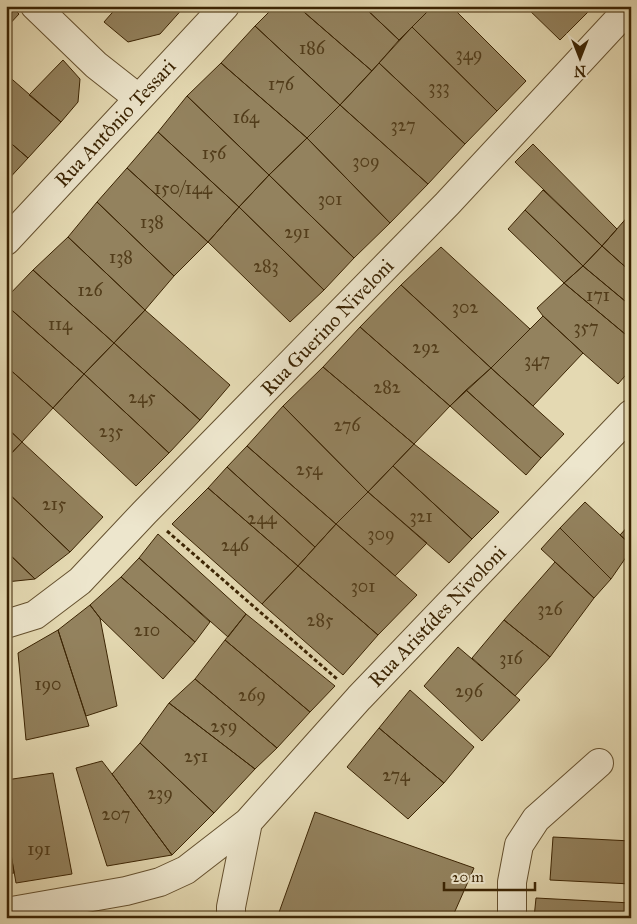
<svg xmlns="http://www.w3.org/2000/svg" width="637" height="924" viewBox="0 0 637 924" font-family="'IM FELL Great Primer',serif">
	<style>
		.building { fill: #93825e; stroke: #3b2403 }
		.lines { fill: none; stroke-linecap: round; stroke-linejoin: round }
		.street-casing { stroke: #65512f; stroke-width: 30 }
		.path { stroke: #3b2403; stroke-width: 3; stroke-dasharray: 4 2.5; stroke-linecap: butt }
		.street { stroke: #ede6cd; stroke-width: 28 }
		.labels { text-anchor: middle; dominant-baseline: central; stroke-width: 4; stroke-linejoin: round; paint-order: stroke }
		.number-label { font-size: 18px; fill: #513c1a }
		.street-label { font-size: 20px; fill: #3b2403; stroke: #ede6cd }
	</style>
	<rect width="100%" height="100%" fill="#e4d9b2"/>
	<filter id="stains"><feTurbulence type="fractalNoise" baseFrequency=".004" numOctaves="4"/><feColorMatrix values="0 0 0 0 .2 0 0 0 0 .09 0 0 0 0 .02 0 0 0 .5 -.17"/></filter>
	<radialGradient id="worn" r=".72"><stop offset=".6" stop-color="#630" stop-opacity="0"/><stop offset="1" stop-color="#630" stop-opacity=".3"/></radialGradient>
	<!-- building -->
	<path class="building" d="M 6,6 L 11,6 L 19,14 L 6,28 Z
		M 118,6 L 185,6 L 160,34 L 128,42 L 104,22 Z
		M 275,6 L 297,6 L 372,71 L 340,105 L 255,26 Z
		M 297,6 L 363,6 L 399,40 L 372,71 Z
		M 363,6 L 433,6 L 399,40 Z
		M 433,6 L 451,6 L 526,81 L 497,111 L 412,27 Z
		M 525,6 L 594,6 L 560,40 Z
		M 255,26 L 340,105 L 307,138 L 221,63 Z
		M 412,27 L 497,111 L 465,144 L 379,63 Z
		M 63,60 L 80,79 L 78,102 L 61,122 L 29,95 Z
		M 221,63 L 307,138 L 269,175 L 187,96 Z
		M 379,63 L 465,144 L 428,184 L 340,105 Z
		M 6,74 L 61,122 L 28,158 L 6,139 Z
		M 187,96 L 269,175 L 239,207 L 158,132 Z
		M 340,105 L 428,184 L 390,223 L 307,138 Z
		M 158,132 L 239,207 L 208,242 L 127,168 Z
		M 307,138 L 390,223 L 354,258 L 269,175 Z
		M 6,139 L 28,158 L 6,182 Z
		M 533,144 L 617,229 L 602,246 L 515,162 Z
		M 127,168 L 208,242 L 174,276 L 97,202 Z
		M 269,175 L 354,258 L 324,290 L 239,207 Z
		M 543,190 L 602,246 L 583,266 L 525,210 Z
		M 97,202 L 174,276 L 145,310 L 68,237 Z
		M 239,207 L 324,290 L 290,322 L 208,242 Z
		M 525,210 L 583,266 L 564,283 L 508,229 Z
		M 630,214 L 631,214 L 631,272 L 602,246 Z
		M 68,237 L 145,310 L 114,343 L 33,270 Z
		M 602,246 L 631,272 L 631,306 L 583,266 Z
		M 441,247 L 530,329 L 491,368 L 401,285 Z
		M 583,266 L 631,306 L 631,339 L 564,283 Z
		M 33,270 L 114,343 L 84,374 L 6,305 L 6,298 Z
		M 564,283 L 631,339 L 631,369 L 618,384 L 583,353 L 543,316 L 537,308 Z
		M 401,285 L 491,368 L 450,406 L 360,327 Z
		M 6,305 L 84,374 L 53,408 L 6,366 Z
		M 145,310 L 230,385 L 200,420 L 114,343 Z
		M 543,316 L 583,353 L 533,406 L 491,368 Z
		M 360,327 L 450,406 L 414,444 L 323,367 Z
		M 114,343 L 200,420 L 169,453 L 84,374 Z
		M 6,366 L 53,408 L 22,442 L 6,427 Z
		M 323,367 L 414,444 L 368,492 L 283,406 Z
		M 491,368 L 564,434 L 541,458 L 466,390 Z
		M 84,374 L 169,453 L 136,486 L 53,408 Z
		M 466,390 L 541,458 L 526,475 L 450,406 Z
		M 283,406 L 368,492 L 336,524 L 247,446 Z
		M 6,427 L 22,442 L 6,459 Z
		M 22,442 L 103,517 L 70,552 L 6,491 L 6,459 Z
		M 414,444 L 499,512 L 472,539 L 393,466 Z
		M 247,446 L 336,524 L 315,547 L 227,467 Z
		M 393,466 L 472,539 L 449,563 L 368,492 Z
		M 227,467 L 315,547 L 298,566 L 208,488 Z
		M 208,488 L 298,566 L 262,604 L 172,524 Z
		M 6,491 L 70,552 L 35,579 L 6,551 Z
		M 368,492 L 427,543 L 395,576 L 336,524 Z
		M 585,502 L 631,545 L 631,550 L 611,579 L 560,528 Z
		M 631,523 L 631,545 L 620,535 Z
		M 336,524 L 417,595 L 378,635 L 298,566 Z
		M 560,528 L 611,579 L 594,598 L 541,549 Z
		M 158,534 L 246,614 L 228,637 L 139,558 Z
		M 6,551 L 35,579 L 6,582 Z
		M 139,558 L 210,622 L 195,642 L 121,577 Z
		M 555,562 L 594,598 L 550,657 L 504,620 Z
		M 298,566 L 378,635 L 343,675 L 262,604 Z
		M 121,577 L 195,642 L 163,679 L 100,618 L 90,605 Z
		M 90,605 L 100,618 L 117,706 L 86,716 L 58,630 Z
		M 246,614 L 335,686 L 310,712 L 225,640 Z
		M 504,620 L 550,657 L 515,696 L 472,658 Z
		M 58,630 L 89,726 L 26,740 L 18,653 Z
		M 225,640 L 310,712 L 277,748 L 195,679 Z
		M 458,647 L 520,700 L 482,741 L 424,686 Z
		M 195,679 L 277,748 L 255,769 L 169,703 Z
		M 410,690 L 474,747 L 444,783 L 379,728 Z
		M 169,703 L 255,769 L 214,813 L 140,743 Z
		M 379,728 L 444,783 L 408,819 L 347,767 Z
		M 140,743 L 214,813 L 172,855 L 112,774 Z
		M 102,761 L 112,774 L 172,855 L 107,866 L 76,768 Z
		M 53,773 L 72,874 L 16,883 L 6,825 L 6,780 Z
		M 315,812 L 474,868 L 452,918 L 277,918 Z
		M 6,825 L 14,873 L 6,874 Z
		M 553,837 L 631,841 L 631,884 L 550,880 Z
		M 536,898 L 631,903 L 631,918 L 534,918 Z"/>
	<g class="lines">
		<defs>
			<path id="street" d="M 35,6 L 96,65 L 138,98
				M 6,241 L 225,6
				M 6,624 L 35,615 L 80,581 L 145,512 L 447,204 L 631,6
				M 6,912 L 126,891 L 160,882 L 186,870 L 248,822 L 359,698 L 631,414
				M 231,918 L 231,907 L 248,822
				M 512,918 L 512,882 L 519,845 L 536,819 L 599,763"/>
		</defs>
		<!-- street casing -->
		<use href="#street" class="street-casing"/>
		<!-- path -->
		<path class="path" d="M 167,531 L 337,679"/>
		<!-- street -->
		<use href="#street" class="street"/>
	</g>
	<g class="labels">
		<!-- number labels -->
		<g class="number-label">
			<text x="312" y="48">186</text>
			<text x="469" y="54">349</text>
			<text x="281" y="84">176</text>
			<text x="439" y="87">333</text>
			<text x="246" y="117">164</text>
			<text x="403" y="125">327</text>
			<text x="214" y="153">156</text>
			<text x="366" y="161">309</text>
			<text x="183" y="188">150/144</text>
			<text x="330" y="199">301</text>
			<text x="152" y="222">138</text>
			<text x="297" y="232">291</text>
			<text x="121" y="257">138</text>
			<text x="266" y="266">283</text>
			<text x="90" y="290">126</text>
			<text x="598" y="295">171</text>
			<text x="465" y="307">302</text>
			<text x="60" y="324">114</text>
			<text x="586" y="327">357</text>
			<text x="426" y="347">292</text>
			<text x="537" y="360">347</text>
			<text x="387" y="387">282</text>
			<text x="142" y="397">245</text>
			<text x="347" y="425">276</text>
			<text x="111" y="431">235</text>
			<text x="309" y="469">254</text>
			<text x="54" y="504">215</text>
			<text x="421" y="516">321</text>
			<text x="262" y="518">244</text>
			<text x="381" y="534">309</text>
			<text x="235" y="545">246</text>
			<text x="363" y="586">301</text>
			<text x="550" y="609">326</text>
			<text x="320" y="620">285</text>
			<text x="147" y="630">210</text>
			<text x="511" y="658">316</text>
			<text x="48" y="684">190</text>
			<text x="469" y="691">296</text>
			<text x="252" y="695">269</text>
			<text x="224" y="726">259</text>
			<text x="196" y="756">251</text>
			<text x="396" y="775">274</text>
			<text x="160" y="793">239</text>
			<text x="116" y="814">207</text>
			<text x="39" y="849">191</text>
		</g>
		<!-- street labels -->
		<g class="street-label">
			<text transform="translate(115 123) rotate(-47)">Rua Antônio Tessari</text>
			<text transform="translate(327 327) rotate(-46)">Rua Guerino Niveloni</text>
			<text transform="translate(437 616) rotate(-46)">Rua Aristídes Nivoloni</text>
		</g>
	</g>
	<!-- margin -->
	<rect width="637" height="924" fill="none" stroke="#e4d9b2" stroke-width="25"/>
	<rect x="8" y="8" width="622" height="909" fill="none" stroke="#3b2403" stroke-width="2.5"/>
	<rect x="12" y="12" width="612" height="899" fill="none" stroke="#3b2403"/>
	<!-- north arrow -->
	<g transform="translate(580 58) rotate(180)" stroke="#ede6cd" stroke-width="4" paint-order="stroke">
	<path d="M0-4L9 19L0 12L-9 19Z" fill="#3b2403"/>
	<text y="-8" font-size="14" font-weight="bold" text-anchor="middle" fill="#3b2403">N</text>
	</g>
	<!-- scale -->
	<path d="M444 882v8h91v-8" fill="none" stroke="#3b2403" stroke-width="2.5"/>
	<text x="452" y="882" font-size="15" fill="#3b2403" stroke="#ede6cd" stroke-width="4" paint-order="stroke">20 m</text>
	<rect width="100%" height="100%" filter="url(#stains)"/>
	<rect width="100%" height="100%" fill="url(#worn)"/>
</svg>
